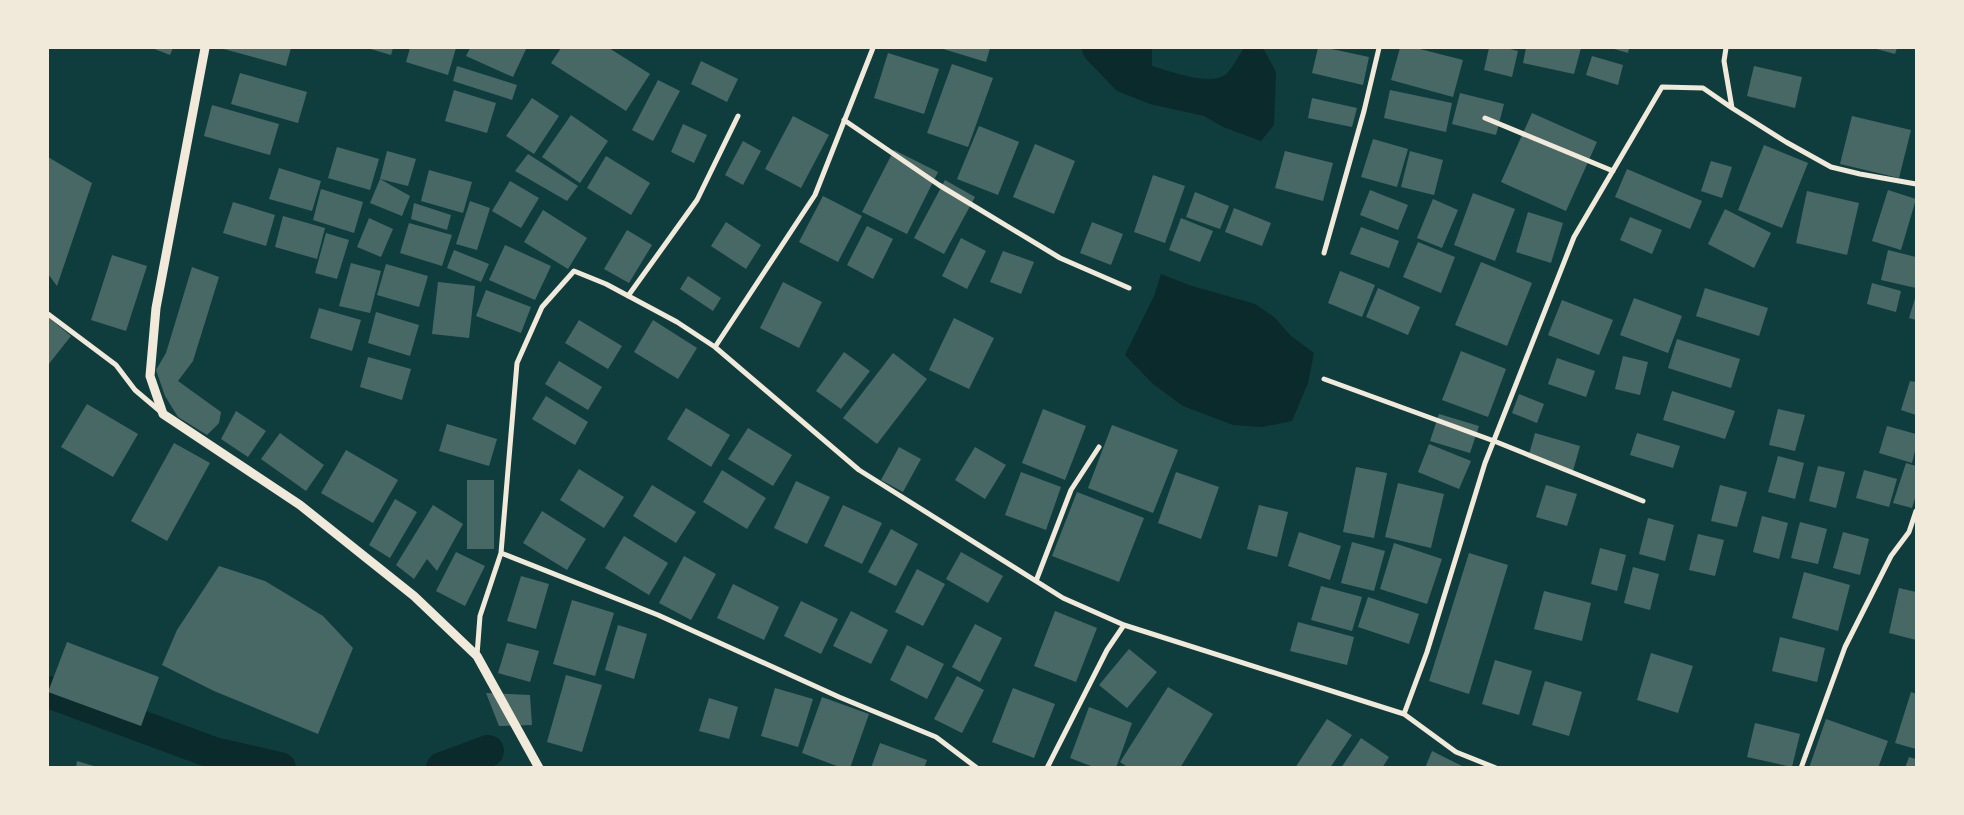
<svg xmlns="http://www.w3.org/2000/svg" width="1964" height="815" viewBox="0 0 1964 815" font-family="'Titillium Web',sans-serif">
	<style>
		.water { fill: #0a2a2b }
		.lines { fill: none; stroke-linecap: round; stroke-linejoin: round }
		.canal { stroke: #0a2a2b; stroke-width: 32 }
		.building { fill: #486865 }
		.minor { stroke: #f1e9da; stroke-width: 5 }
		.tertiary { stroke: #f1e9da; stroke-width: 9 }
	</style>
	<rect width="100%" height="100%" fill="#0f3d3e"/>
	<!-- water -->
	<path class="water" d="M 1081,48 L 1152,48 L 1152,66 C 1169,71 1209,86 1225,75 C 1231,71 1239,55 1244,48 L 1263,48 L 1276,72 L 1275,98 L 1274,125 L 1261,141 L 1223,127 L 1204,116 L 1150,104 L 1117,91 L 1085,58 Z
		M 1161,274 L 1189,285 L 1255,304 L 1274,317 L 1291,336 L 1314,353 L 1308,383 L 1292,421 L 1262,427 L 1233,425 L 1183,406 L 1153,384 L 1125,355 L 1154,296 Z"/>
	<g class="lines">
		<!-- canal -->
		<path class="canal" d="M 48,692 L 214,753 L 280,768
			M 442,768 L 488,751"/>
	</g>
	<!-- building -->
	<path class="building" d="M 152,48 L 173,48 L 170,55 Z
		M 220,48 L 291,48 L 286,66 Z
		M 367,48 L 393,48 L 391,55 Z
		M 410,48 L 456,48 L 448,75 L 406,62 Z
		M 470,48 L 523,48 L 526,49 L 513,77 L 466,56 Z
		M 561,48 L 609,48 L 650,74 L 626,111 L 551,63 Z
		M 940,48 L 990,48 L 986,62 Z
		M 1318,48 L 1327,48 L 1369,57 L 1363,85 L 1312,73 Z
		M 1400,48 L 1416,48 L 1463,60 L 1453,97 L 1391,80 Z
		M 1489,48 L 1506,48 L 1518,51 L 1512,77 L 1484,70 Z
		M 1526,48 L 1581,48 L 1574,74 L 1523,63 Z
		M 1611,48 L 1629,48 L 1628,53 Z
		M 1873,48 L 1897,48 L 1895,54 Z
		M 888,53 L 939,69 L 924,114 L 874,98 Z
		M 1592,56 L 1623,65 L 1618,85 L 1586,75 Z
		M 701,61 L 738,79 L 727,102 L 691,84 Z
		M 952,64 L 993,78 L 968,147 L 927,133 Z
		M 457,66 L 517,85 L 512,100 L 453,81 Z
		M 1754,66 L 1802,77 L 1795,108 L 1747,96 Z
		M 240,73 L 307,92 L 298,123 L 231,104 Z
		M 658,80 L 680,91 L 653,141 L 632,130 Z
		M 454,90 L 496,103 L 487,133 L 445,121 Z
		M 1390,90 L 1452,103 L 1446,132 L 1384,118 Z
		M 1460,93 L 1504,104 L 1496,135 L 1452,124 Z
		M 532,98 L 559,116 L 534,154 L 506,136 Z
		M 1312,98 L 1357,108 L 1352,127 L 1308,118 Z
		M 212,105 L 279,124 L 270,155 L 204,136 Z
		M 1532,113 L 1597,142 L 1566,211 L 1501,182 Z
		M 571,115 L 608,141 L 580,183 L 542,157 Z
		M 793,116 L 829,135 L 801,188 L 765,169 Z
		M 1852,116 L 1911,130 L 1899,178 L 1840,164 Z
		M 683,124 L 707,135 L 694,163 L 671,152 Z
		M 979,126 L 1019,142 L 998,195 L 957,179 Z
		M 1373,139 L 1408,149 L 1397,187 L 1361,177 Z
		M 743,141 L 761,151 L 743,185 L 725,175 Z
		M 1035,144 L 1075,161 L 1054,214 L 1013,197 Z
		M 1764,145 L 1808,163 L 1782,228 L 1738,210 Z
		M 337,147 L 379,159 L 370,190 L 328,178 Z
		M 894,150 L 938,172 L 907,234 L 862,212 Z
		M 387,151 L 416,159 L 408,186 L 380,179 L 410,196 L 402,216 L 370,203 L 380,179 Z
		M 1285,151 L 1333,163 L 1323,201 L 1275,188 Z
		M 1410,151 L 1443,160 L 1434,195 L 1401,187 Z
		M 528,154 L 578,186 L 567,201 L 515,171 Z
		M 606,156 L 650,183 L 631,215 L 587,188 Z
		M 48,157 L 92,183 L 57,286 L 48,274 Z
		M 1711,161 L 1732,167 L 1722,198 L 1701,191 Z
		M 279,168 L 321,181 L 312,211 L 269,199 Z
		M 1627,169 L 1702,201 L 1690,229 L 1615,197 Z
		M 429,170 L 472,182 L 463,213 L 421,201 Z
		M 1153,175 L 1185,186 L 1165,243 L 1134,232 Z
		M 945,180 L 975,197 L 944,254 L 914,238 Z
		M 510,181 L 539,198 L 521,228 L 492,211 Z
		M 321,189 L 363,202 L 354,233 L 313,220 Z
		M 1370,190 L 1408,205 L 1398,230 L 1360,215 Z
		M 1888,190 L 1916,199 L 1901,250 L 1872,241 Z
		M 1807,191 L 1859,203 L 1847,255 L 1796,243 Z
		M 1195,192 L 1229,206 L 1220,229 L 1186,217 Z
		M 1473,193 L 1515,209 L 1495,261 L 1454,245 Z
		M 823,196 L 862,216 L 838,262 L 799,242 Z
		M 1433,199 L 1458,210 L 1442,248 L 1417,238 Z
		M 470,201 L 490,208 L 477,250 L 456,244 Z
		M 233,202 L 275,215 L 266,246 L 223,233 Z
		M 414,203 L 451,215 L 447,230 L 411,219 Z
		M 1234,208 L 1271,223 L 1262,246 L 1225,232 Z
		M 1725,209 L 1771,233 L 1754,268 L 1708,244 Z
		M 543,210 L 587,238 L 568,269 L 524,242 Z
		M 1528,212 L 1563,223 L 1551,263 L 1516,252 Z
		M 283,216 L 325,228 L 317,259 L 275,247 Z
		M 1630,217 L 1662,230 L 1652,254 L 1620,240 Z
		M 369,218 L 393,229 L 381,257 L 357,247 Z
		M 1181,218 L 1213,231 L 1200,262 L 1169,250 Z
		M 726,222 L 761,245 L 746,269 L 711,246 Z
		M 1092,222 L 1123,234 L 1111,265 L 1080,253 Z
		M 409,223 L 452,235 L 442,266 L 400,253 Z
		M 867,226 L 893,239 L 873,279 L 847,265 Z
		M 1361,227 L 1399,241 L 1389,268 L 1350,254 Z
		M 627,230 L 652,245 L 629,283 L 604,269 Z
		M 326,233 L 349,240 L 337,279 L 315,273 Z
		M 961,238 L 986,251 L 967,289 L 942,276 Z
		M 1418,242 L 1455,257 L 1441,293 L 1403,277 Z
		M 505,245 L 551,266 L 535,300 L 489,280 Z
		M 454,250 L 489,264 L 481,282 L 447,268 Z
		M 1888,250 L 1916,257 L 1916,288 L 1881,280 Z
		M 1003,251 L 1034,262 L 1021,294 L 990,282 Z
		M 112,255 L 147,266 L 126,331 L 91,320 Z
		M 1481,262 L 1532,283 L 1507,346 L 1455,325 Z
		M 351,263 L 381,271 L 370,313 L 339,306 Z
		M 386,264 L 428,276 L 419,307 L 377,295 Z
		M 192,267 L 219,277 L 193,361 L 178,381 L 221,412 L 219,423 L 207,435 L 178,417 L 165,396 L 156,370 L 166,353 Z
		M 1340,271 L 1375,285 L 1362,317 L 1328,303 Z
		M 688,276 L 721,298 L 713,311 L 680,289 Z
		M 438,282 L 475,286 L 469,338 L 432,334 Z
		M 783,282 L 822,302 L 799,348 L 760,328 Z
		M 1872,283 L 1901,291 L 1896,312 L 1867,304 Z
		M 1378,288 L 1420,307 L 1408,335 L 1366,317 Z
		M 1705,288 L 1768,308 L 1759,336 L 1696,316 Z
		M 486,290 L 531,307 L 521,333 L 476,316 Z
		M 1916,295 L 1916,320 L 1909,318 Z
		M 1634,298 L 1682,316 L 1668,353 L 1620,335 Z
		M 1562,300 L 1613,320 L 1599,355 L 1548,335 Z
		M 319,308 L 361,320 L 352,351 L 310,338 Z
		M 376,312 L 419,325 L 410,356 L 368,343 Z
		M 48,317 L 71,336 L 48,365 Z
		M 954,318 L 994,338 L 969,389 L 929,370 Z
		M 579,320 L 622,346 L 608,369 L 565,343 Z
		M 653,320 L 697,348 L 678,379 L 634,352 Z
		M 1677,339 L 1740,359 L 1731,388 L 1668,368 Z
		M 1461,351 L 1506,369 L 1488,417 L 1442,400 Z
		M 844,352 L 870,371 L 841,409 L 816,391 Z
		M 893,353 L 927,379 L 877,444 L 843,418 Z
		M 1623,356 L 1648,362 L 1640,395 L 1615,389 Z
		M 368,357 L 411,369 L 402,400 L 360,387 Z
		M 1557,358 L 1595,371 L 1586,397 L 1548,384 Z
		M 559,361 L 602,387 L 588,410 L 545,384 Z
		M 1910,381 L 1916,382 L 1916,415 L 1901,410 Z
		M 1672,391 L 1735,411 L 1725,439 L 1663,420 Z
		M 1519,394 L 1544,404 L 1537,423 L 1512,413 Z
		M 546,396 L 588,422 L 575,445 L 532,419 Z
		M 87,404 L 138,434 L 113,477 L 61,447 Z
		M 686,408 L 730,435 L 711,467 L 667,439 Z
		M 1043,409 L 1086,426 L 1065,480 L 1022,463 Z
		M 1778,409 L 1805,415 L 1795,451 L 1769,445 Z
		M 236,411 L 266,431 L 248,457 L 221,439 Z
		M 1439,414 L 1479,426 L 1470,453 L 1430,441 Z
		M 447,424 L 497,439 L 489,466 L 439,451 Z
		M 1112,425 L 1178,450 L 1153,513 L 1088,488 Z
		M 1887,426 L 1916,434 L 1916,447 L 1912,463 L 1879,453 Z
		M 748,428 L 792,455 L 773,486 L 728,459 Z
		M 280,433 L 324,465 L 306,491 L 261,459 Z
		M 1535,433 L 1580,446 L 1573,471 L 1528,458 Z
		M 1637,433 L 1680,446 L 1673,468 L 1630,455 Z
		M 174,443 L 210,463 L 167,541 L 131,521 Z
		M 1429,444 L 1471,461 L 1459,489 L 1418,472 Z
		M 899,447 L 921,459 L 903,492 L 881,480 Z
		M 975,447 L 1006,465 L 985,499 L 955,480 Z
		M 346,450 L 398,480 L 373,523 L 321,493 Z
		M 1778,456 L 1804,463 L 1795,499 L 1768,492 Z
		M 1906,463 L 1916,466 L 1916,495 L 1912,508 L 1893,503 Z
		M 1818,466 L 1845,472 L 1836,508 L 1809,501 Z
		M 1356,467 L 1387,473 L 1374,538 L 1343,532 Z
		M 579,469 L 624,497 L 604,528 L 560,500 Z
		M 722,470 L 766,498 L 747,529 L 703,502 Z
		M 1864,470 L 1897,479 L 1889,507 L 1856,498 Z
		M 1021,472 L 1061,487 L 1046,530 L 1005,515 Z
		M 1176,472 L 1219,487 L 1201,539 L 1158,523 Z
		M 467,480 L 494,480 L 494,549 L 467,549 Z
		M 796,481 L 830,497 L 807,544 L 774,528 Z
		M 1398,483 L 1444,494 L 1431,548 L 1385,537 Z
		M 652,485 L 696,512 L 676,543 L 633,516 Z
		M 1546,485 L 1577,494 L 1567,526 L 1536,517 Z
		M 1720,485 L 1747,492 L 1737,527 L 1711,521 Z
		M 1077,492 L 1144,518 L 1119,582 L 1052,556 Z
		M 395,499 L 417,512 L 390,558 L 369,545 Z
		M 433,505 L 463,524 L 437,571 L 427,559 L 414,579 L 396,565 Z
		M 843,505 L 882,523 L 862,564 L 824,546 Z
		M 1259,505 L 1288,512 L 1277,557 L 1247,549 Z
		M 542,511 L 586,539 L 567,570 L 523,543 Z
		M 1762,516 L 1788,523 L 1779,559 L 1753,552 Z
		M 1648,518 L 1674,525 L 1665,561 L 1639,554 Z
		M 1800,522 L 1827,529 L 1818,564 L 1791,558 Z
		M 891,529 L 918,544 L 896,586 L 868,572 Z
		M 1299,532 L 1341,546 L 1330,580 L 1288,566 Z
		M 1843,532 L 1869,539 L 1860,575 L 1833,568 Z
		M 1698,534 L 1724,540 L 1715,576 L 1689,570 Z
		M 624,536 L 668,563 L 649,595 L 605,568 Z
		M 1352,542 L 1385,551 L 1374,591 L 1341,583 Z
		M 1394,543 L 1442,559 L 1427,604 L 1380,589 Z
		M 1600,548 L 1626,555 L 1617,591 L 1591,584 Z
		M 456,552 L 485,566 L 465,606 L 436,591 Z
		M 961,552 L 1003,576 L 988,603 L 946,579 Z
		M 1469,553 L 1508,565 L 1469,694 L 1429,681 Z
		M 684,556 L 716,574 L 691,620 L 659,603 Z
		M 219,566 L 265,581 L 323,616 L 353,648 L 318,734 L 214,691 L 162,665 L 177,630 Z
		M 1633,567 L 1659,574 L 1650,610 L 1624,603 Z
		M 917,569 L 945,584 L 923,626 L 895,612 Z
		M 1804,572 L 1850,585 L 1838,631 L 1792,618 Z
		M 521,576 L 549,584 L 536,629 L 507,621 Z
		M 733,584 L 779,607 L 764,640 L 717,618 Z
		M 1321,586 L 1362,597 L 1352,631 L 1311,620 Z
		M 1899,588 L 1916,592 L 1916,640 L 1889,633 Z
		M 1544,591 L 1591,603 L 1582,641 L 1534,629 Z
		M 1368,597 L 1419,614 L 1409,644 L 1358,627 Z
		M 572,600 L 614,613 L 595,676 L 553,664 Z
		M 801,601 L 838,619 L 821,654 L 784,636 Z
		M 851,611 L 888,630 L 871,664 L 833,646 Z
		M 1055,611 L 1097,628 L 1076,682 L 1034,666 Z
		M 1298,622 L 1354,637 L 1347,665 L 1290,651 Z
		M 975,624 L 1002,638 L 980,682 L 952,667 Z
		M 618,625 L 647,634 L 634,679 L 605,670 Z
		M 1780,637 L 1825,648 L 1817,682 L 1772,671 Z
		M 67,642 L 159,677 L 141,726 L 48,692 Z
		M 507,643 L 539,651 L 530,682 L 498,673 Z
		M 907,645 L 944,664 L 927,699 L 890,680 Z
		M 1129,649 L 1157,672 L 1127,708 L 1099,685 Z
		M 1651,653 L 1693,666 L 1678,713 L 1637,700 Z
		M 1495,660 L 1532,671 L 1519,715 L 1482,704 Z
		M 566,675 L 602,685 L 582,752 L 547,742 Z
		M 957,676 L 984,690 L 962,733 L 934,719 Z
		M 1545,681 L 1582,692 L 1569,736 L 1532,725 Z
		M 1168,687 L 1213,714 L 1180,768 L 1129,768 L 1120,762 Z
		M 775,688 L 813,699 L 798,747 L 761,736 Z
		M 1013,688 L 1055,704 L 1034,758 L 992,742 Z
		M 1911,692 L 1916,694 L 1916,749 L 1895,743 Z
		M 486,693 L 530,695 L 532,725 L 499,726 Z
		M 822,697 L 869,714 L 850,768 L 842,768 L 802,753 Z
		M 709,698 L 738,707 L 729,739 L 699,731 Z
		M 1089,707 L 1132,723 L 1116,768 L 1096,768 L 1070,758 Z
		M 1327,719 L 1352,735 L 1330,768 L 1295,768 Z
		M 1826,719 L 1888,741 L 1878,768 L 1809,768 Z
		M 1755,723 L 1800,734 L 1792,767 L 1747,757 Z
		M 1361,738 L 1389,757 L 1382,768 L 1341,768 Z
		M 880,743 L 927,760 L 924,768 L 871,768 Z
		M 1432,751 L 1466,768 L 1425,768 Z
		M 1909,757 L 1916,759 L 1916,768 L 1905,768 Z
		M 77,761 L 97,767 L 97,768 L 76,768 Z"/>
	<g class="lines">
		<!-- minor -->
		<path class="minor" d="M 1726,48 L 1724,61 L 1732,108 L 1786,142 L 1831,167 L 1860,174 L 1916,184
			M 1485,118 L 1613,171
			M 844,120 L 939,185 L 1060,258 L 1129,288
			M 1324,253 L 1364,111 L 1379,48
			M 628,296 L 697,200 L 738,116
			M 48,314 L 116,365 L 135,390 L 161,412
			M 715,347 L 815,195 L 873,48
			M 1324,379 L 1494,441 L 1643,501
			M 501,553 L 658,615 L 839,697 L 936,737 L 977,768
			M 1036,581 L 1071,490 L 1099,447
			M 477,655 L 480,616 L 501,553 L 517,363 L 542,307 L 574,271 L 606,284 L 677,322 L 715,347 L 859,470 L 1063,598 L 1124,625 L 1404,714 L 1456,752 L 1496,768
			M 1404,714 L 1427,652 L 1485,463 L 1574,237 L 1662,87 L 1703,88 L 1732,108
			M 1047,768 L 1107,650 L 1124,625
			M 1801,768 L 1845,647 L 1891,556 L 1909,532 L 1916,511"/>
		<!-- tertiary -->
		<path class="tertiary" d="M 205,48 L 156,308 L 150,376 L 163,414 L 300,505 L 414,596 L 477,656 L 539,768"/>
	</g>
	<!-- border -->
	<rect width="1964" height="815" fill="none" stroke="#f1e9da" stroke-width="98"/>
</svg>
